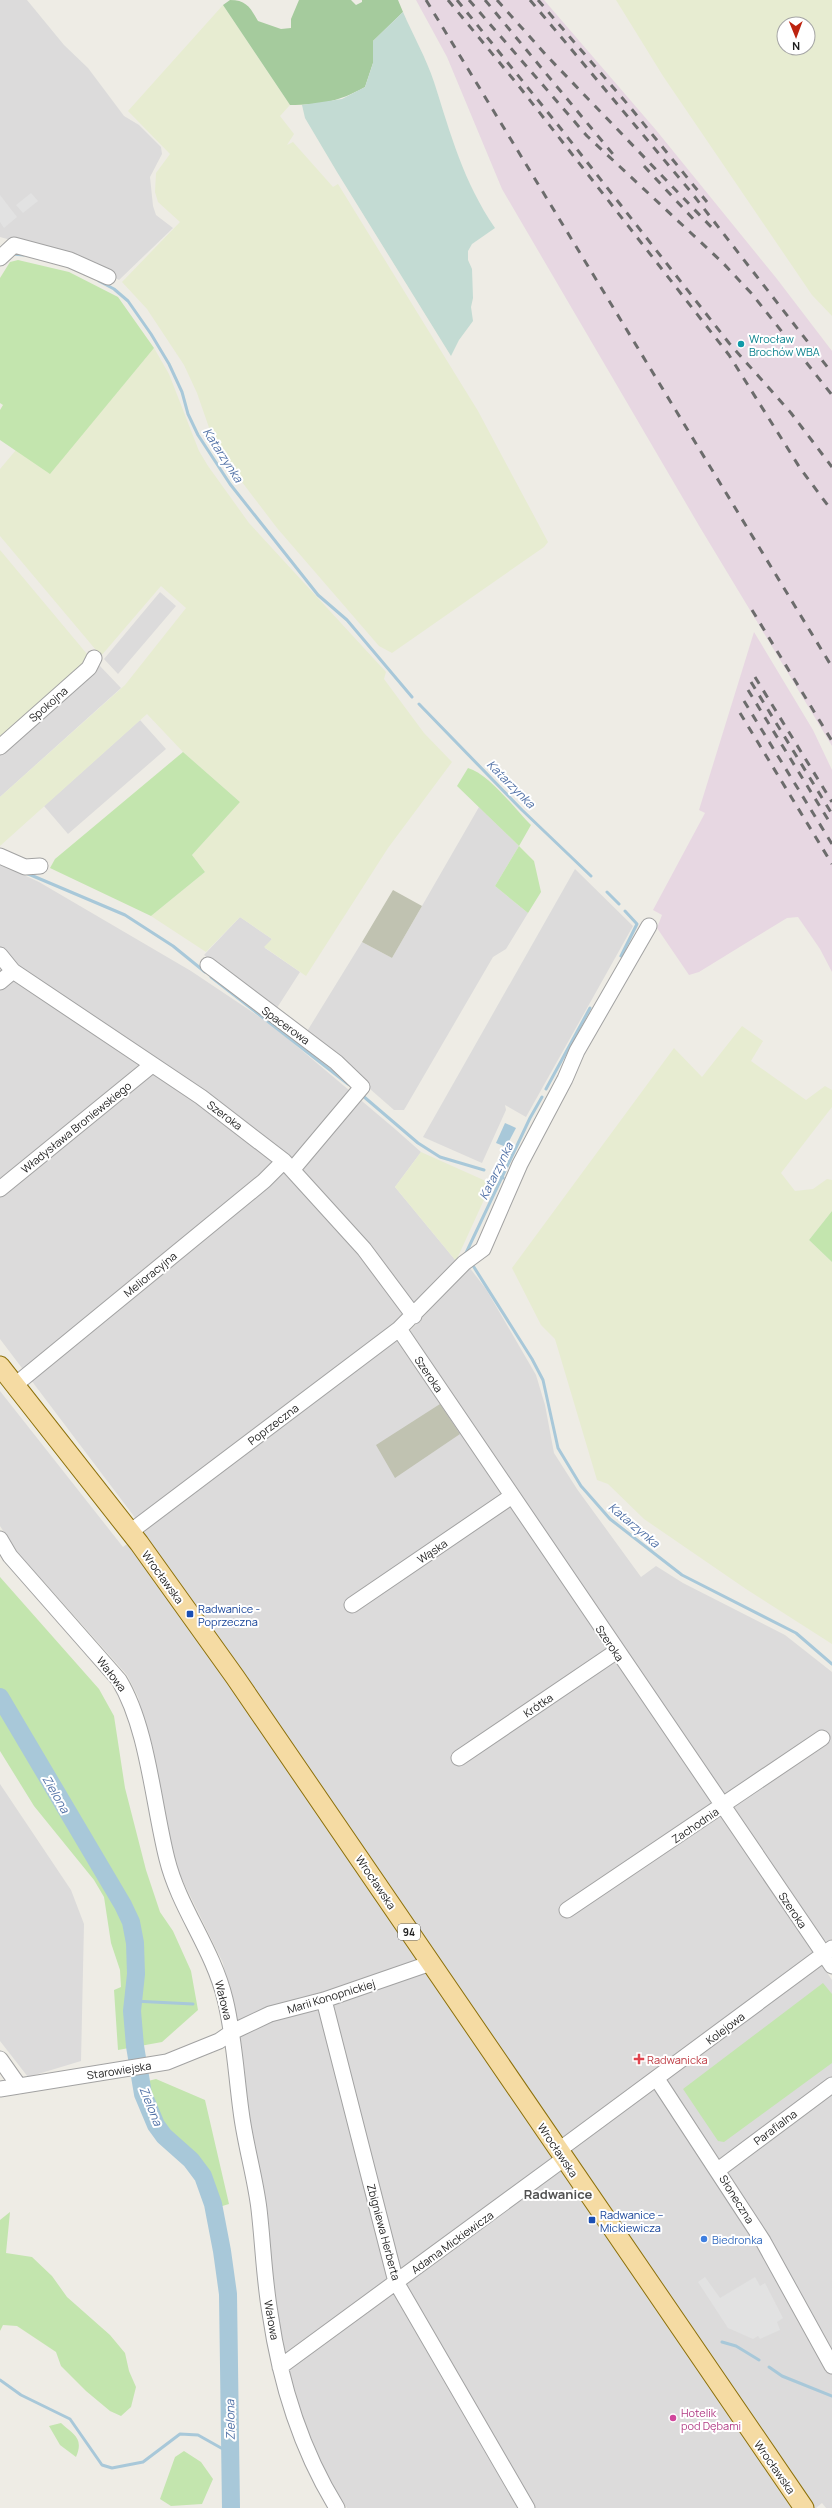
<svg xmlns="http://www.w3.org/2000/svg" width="832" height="2508" font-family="Manrope,sans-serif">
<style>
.residential{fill:#dcdbdb}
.industrial{fill:#e7d7e2}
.construction{fill:#c0c2b1}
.farmland{fill:#e7ecd1;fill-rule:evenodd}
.grass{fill:#c3e5ae}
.forest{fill:#a5cb9d}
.wetland{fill:#c3dbd3}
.parking{fill:#e2e2e2}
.water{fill:#a8c8d9}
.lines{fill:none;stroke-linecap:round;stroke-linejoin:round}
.stream{stroke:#a8c8d9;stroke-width:3}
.river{stroke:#a8c8d9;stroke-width:18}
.minor-casing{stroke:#a2a2a2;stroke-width:17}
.major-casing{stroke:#8d710b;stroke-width:21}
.minor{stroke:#fff;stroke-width:15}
.major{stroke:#f5dba3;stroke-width:19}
.rail{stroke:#6c6c6c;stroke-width:3;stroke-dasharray:8 8;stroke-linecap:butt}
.culture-dot{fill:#0f9aa8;stroke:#fff;stroke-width:1.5}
.transit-dot{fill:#1a4fb4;stroke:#fff;stroke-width:1.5}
.health-dot{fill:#e0444e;stroke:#fff;stroke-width:1.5}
.shop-dot{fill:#3f7fe0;stroke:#fff;stroke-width:1.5}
.hotel-dot{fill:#d1479c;stroke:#fff;stroke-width:1.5}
.labels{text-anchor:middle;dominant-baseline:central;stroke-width:4;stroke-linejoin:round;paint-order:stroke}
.shield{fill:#fff;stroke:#626262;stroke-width:1}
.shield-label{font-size:10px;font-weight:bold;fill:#1e1e1e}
.culture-label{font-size:11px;fill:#0d838f;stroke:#fff;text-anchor:start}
.street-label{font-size:11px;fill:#1e1e1e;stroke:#fff}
.transit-label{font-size:11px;fill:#164399;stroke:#fff;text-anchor:start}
.health-label{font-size:11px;fill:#be3a42;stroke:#fff;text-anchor:start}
.shop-label{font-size:11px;fill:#366cbe;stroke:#fff;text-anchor:start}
.hotel-label{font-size:11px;fill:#b23c85;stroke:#fff;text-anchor:start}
.water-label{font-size:12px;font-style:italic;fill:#5272a7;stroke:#fff}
.quarter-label{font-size:13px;font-weight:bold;fill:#515151;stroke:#fff}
</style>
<rect width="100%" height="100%" fill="#eeece5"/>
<path class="residential" d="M0,0H27L64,45L88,68L124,116L139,125L161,147L162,154L150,177L153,206L156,215L173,228L119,280L84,260L0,237Z
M160,592L176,606L118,674L104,659Z
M99,665L121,688L0,797V755Z
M140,720L166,749L68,834L44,806Z
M479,807L519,846L495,886L528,913L506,949L493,957L404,1110H394L306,1033L362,942L392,958Z
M0,864L39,882L191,971L273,1026L395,1129L421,1152L395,1187L456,1261L403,1317L136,1519L0,1339Z
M575,869L633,926L526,1117L505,1105L506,1110L482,1163L423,1137Z
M240,917L272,939L265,948L300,972L275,1011L204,955Z
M469,1267L486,1289L536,1375L545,1405L554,1453L577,1489L641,1577L656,1566L683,1583L785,1635L832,1672V1939L828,1942L819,1937L410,1331Z
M397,1340L832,1980V2508H826L822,2503L816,2508H347L326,2474L294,2397L277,2312L247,2108L241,2044L223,1963L176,1867L138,1697L127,1675L18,1553L0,1526V1391L123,1547Z
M0,1784L71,1890L84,1924L81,2061L28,2077L0,2041Z"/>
<path class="industrial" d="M416,0H544L656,130L777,279L832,351V746L701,529L502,189L447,57Z
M754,632L813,730L832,770V972L820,949L798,917L787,918L699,972L689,975L657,928L662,915L653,910L705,813L699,810Z"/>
<path class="construction" d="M393,890L422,906L392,958L362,942Z
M440,1404L460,1434L395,1478L376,1445Z"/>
<path class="farmland" d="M616,0H832V316L812,295L663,76ZM784,24H808V48H784Z
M223,5L290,105L280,116L294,134L287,145L293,142L333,187L338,184L478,411L548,542L544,547L392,653L379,646L277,528L242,482L214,442L197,393L184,365L147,309L122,282L180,222L158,202L155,192L156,173L170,154L128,111Z
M154,348L169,374L199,451L208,466L249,523L386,672L384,679L424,733L452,762L388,848L306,976L264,947L272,939L240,917L206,952L151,916L205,872L192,855L240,802L183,752L147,714L0,846V797L125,685L186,608L161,586L101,656L0,536V469L16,450L50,473Z
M0,550L87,654L85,662L0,742Z
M742,1026L763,1041L751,1061L806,1100L825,1086L832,1090V1107L781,1173L795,1191L813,1189L827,1179L832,1180V1211L809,1240L832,1262V1644L746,1589L644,1519L608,1484L597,1480L555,1339L541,1325L512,1268L674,1048L702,1077Z
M421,1152L488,1182V1191L456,1261L395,1187Z"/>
<path class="grass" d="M18,260L69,272L118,297L154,348L50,474L0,440V410L3,405L0,403V278L10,262Z
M183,752L240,802L192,855L205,872L151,916L50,868L55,859Z
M468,768C489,774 515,809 531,825L519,846L534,861L541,892L528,913L495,886L519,846L457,786Z
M832,1211V1262L809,1240Z
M0,1577L99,1689L114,1716L125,1788L146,1870L160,1912L173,1931L191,1971L198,2010L162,2042L118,2050L114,1990L121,1987L120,1970L111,1943L104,1897L94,1880L34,1806L0,1751Z
M823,1983L832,1994V2063L724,2142L718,2141L683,2089Z
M156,2079L205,2100L229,2204L219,2207C215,2192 211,2177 202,2165C184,2143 153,2125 147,2096C146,2091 148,2086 148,2081Z
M10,2212L6,2253L32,2257L52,2276L67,2297L110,2335L125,2353L129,2371L136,2387L131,2407L121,2416L110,2411L86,2391L61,2366L56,2352L17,2326L3,2325L0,2331V2220Z
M61,2423C74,2435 84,2438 76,2457L60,2445L49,2426Z
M184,2451L201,2462L213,2479L202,2504L171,2506L160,2499L175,2457Z"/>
<path class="forest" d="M230,0C246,0 250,7 258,21L281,29L291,28V19L299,0H351L356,5L362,2V0H398L403,12L373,41V63L365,87C338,102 320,105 290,105L223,5Z"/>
<path class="wetland" d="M403,12C413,35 426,58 434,82C451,135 463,181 495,228L472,244L468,251V260L472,269L473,298L471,307L473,321L459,340L451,356L337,172L305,118L302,105L342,99L365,87L373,63V41Z"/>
<path class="parking" d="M31,193L38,201L23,213L16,205Z
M0,195L17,217L4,228L0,222Z
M705,2277L720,2298L755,2277L760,2286L765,2283L783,2318L777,2322L780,2330L760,2339L758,2336L753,2339L728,2328L698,2282Z"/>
<path class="water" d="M505,1123L516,1128L506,1147L496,1143Z"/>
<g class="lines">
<path class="stream" d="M12,254L24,255
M99,281L114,289L128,301L151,334L169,364L182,392L188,414L198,435L230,484L318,595L347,620L412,697
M419,704L522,810L591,876
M26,873L125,915L173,946L205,972
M607,892L619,904
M621,956L637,924L625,911
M211,977L348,1084
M546,1089L590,1008
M363,1096L418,1143L440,1157L484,1170
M495,1175L503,1178
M466,1253L530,1118L542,1097
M472,1264L532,1359L543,1380L558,1448L581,1486L596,1503L610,1519L682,1575L796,1633L832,1664
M133,2001L193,2004
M722,2342L736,2346L759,2360
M769,2367L782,2376L832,2396
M0,2380L21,2395L70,2419L102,2465L112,2468L143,2462L180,2434L198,2435L230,2453"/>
<path class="river" d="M0,1697L123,1905L131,1922L135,1943L136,1974L132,2011L135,2046L143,2094L156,2125L164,2136L191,2160L203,2176L213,2204L222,2251L228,2294L231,2508"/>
<defs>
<path id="minor" d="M0,258L14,245L70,260L108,277
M0,747L89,668L94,658
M0,856L25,867L40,866
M0,955L13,971L201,1097L284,1161L364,1249L414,1316
M208,965L336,1062L362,1087L293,1169
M0,982L13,971
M0,1189L152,1065
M399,1329L832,1966
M15,1385L264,1181L284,1161
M130,1532L399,1329L464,1263L483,1249L520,1164L565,1079L577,1051L649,926
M0,1539L10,1556L119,1680C148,1728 153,1804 167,1859C179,1908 213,1949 225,1999C234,2035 236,2074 241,2111C245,2144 255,2176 259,2209C263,2243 264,2278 270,2313C280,2382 300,2448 337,2508
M352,1605L512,1496
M459,1758L617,1651
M567,1910L822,1738
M324,2000L396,2282L527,2508
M0,2059L19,2086
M657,2079L763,2241L832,2366
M0,2089L167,2062L219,2041L232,2032L270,2014L324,2000L431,1963
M559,2150L832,1948
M718,2170L832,2085
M280,2367L565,2158"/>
<path id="major" d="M0,1366L139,1543L235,1677L804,2508"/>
</defs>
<use href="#minor" class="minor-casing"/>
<use href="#major" class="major-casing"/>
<use href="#minor" class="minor"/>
<use href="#major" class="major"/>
<path class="rail" d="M426,0L832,667
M448,0L518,85L729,355L800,468L832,511
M457,0L554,120L729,343L791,413L832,467
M469,0L587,136L722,262L752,294L832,395
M485,0L617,159
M497,0L546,55L716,232
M530,0L691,192L832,373
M538,0L630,107L707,202
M644,166L697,223
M752,610L832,741
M755,677L832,802
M751,682L832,814
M748,690L832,826
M744,701L832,844
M740,713L832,864"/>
</g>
<circle class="culture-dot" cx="741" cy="344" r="4"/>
<g class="transit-dot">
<rect x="186" y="1610" width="8" height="8" rx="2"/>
<rect x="588" y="2216" width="8" height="8" rx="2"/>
</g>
<path class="health-dot" d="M637 2053h4v4h4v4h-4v4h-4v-4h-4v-4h4z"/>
<circle class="shop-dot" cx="704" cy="2239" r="4"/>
<circle class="hotel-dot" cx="673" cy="2418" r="4"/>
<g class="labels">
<rect class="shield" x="398" y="1924" width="22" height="16" rx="3"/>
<g class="shield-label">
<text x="409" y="1932">94</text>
</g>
<g class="culture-label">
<text x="749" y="338">Wrocław<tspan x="749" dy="13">Brochów WBA</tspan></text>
</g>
<g class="street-label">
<text transform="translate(48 704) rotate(-41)">Spokojna</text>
<text transform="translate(286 1025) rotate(36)">Spacerowa</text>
<text transform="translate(225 1115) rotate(37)">Szeroka</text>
<text transform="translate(76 1127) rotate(-39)">Władysława Broniewskiego</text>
<text transform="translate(150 1274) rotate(-39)">Melioracyjna</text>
<text transform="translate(429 1374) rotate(56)">Szeroka</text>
<text transform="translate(273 1424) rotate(-37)">Poprzeczna</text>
<text transform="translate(432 1551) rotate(-34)">Wąska</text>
<text transform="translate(163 1577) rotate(54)">Wrocławska</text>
<text transform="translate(610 1643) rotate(56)">Szeroka</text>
<text transform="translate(112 1674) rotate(52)">Wałowa</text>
<text transform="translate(538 1705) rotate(-34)">Krótka</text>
<text transform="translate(695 1825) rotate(-34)">Zachodnia</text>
<text transform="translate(376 1882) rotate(56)">Wrocławska</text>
<text transform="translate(793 1910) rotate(56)">Szeroka</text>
<text transform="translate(331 1996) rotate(-17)">Marii Konopnickiej</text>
<text transform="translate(224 2000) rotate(76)">Wałowa</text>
<text transform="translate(725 2028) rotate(-37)">Kolejowa</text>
<text transform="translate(119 2070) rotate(-9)">Starowiejska</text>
<text transform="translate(775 2127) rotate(-37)">Parafialna</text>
<text transform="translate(558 2150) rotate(56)">Wrocławska</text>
<text transform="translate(737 2199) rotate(58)">Słoneczna</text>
<text transform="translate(384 2232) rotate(75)">Zbigniewa Herberta</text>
<text transform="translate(452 2242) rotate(-36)">Adama Mickiewicza</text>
<text transform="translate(272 2320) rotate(80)">Wałowa</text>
<text transform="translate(775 2467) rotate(55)">Wrocławska</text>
</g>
<g class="transit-label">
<text x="198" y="1608">Radwanice -<tspan x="198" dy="13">Poprzeczna</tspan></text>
<text x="600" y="2214">Radwanice –<tspan x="600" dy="13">Mickiewicza</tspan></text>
</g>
<g class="health-label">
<text x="647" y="2059">Radwanicka</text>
</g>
<g class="shop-label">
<text x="712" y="2239">Biedronka</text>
</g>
<g class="hotel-label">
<text x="681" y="2412">Hotelik<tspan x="681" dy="13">pod Dębami</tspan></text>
</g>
<g class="water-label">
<text transform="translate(223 455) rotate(57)">Katarzynka</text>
<text transform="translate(511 784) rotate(45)">Katarzynka</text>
<text transform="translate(496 1171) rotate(-64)">Katarzynka</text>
<text transform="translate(634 1525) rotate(40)">Katarzynka</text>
<text transform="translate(56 1794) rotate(60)">Zielona</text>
<text transform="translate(151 2106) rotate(68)">Zielona</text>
<text transform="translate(230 2420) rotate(-91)">Zielona</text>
</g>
<g class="quarter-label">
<text x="558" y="2194">Radwanice</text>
</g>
</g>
<g transform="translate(796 36) rotate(179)"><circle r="19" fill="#ffffff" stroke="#a5a5a5"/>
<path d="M0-3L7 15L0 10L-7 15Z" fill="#bd230f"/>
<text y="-6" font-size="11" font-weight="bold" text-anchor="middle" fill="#1e1e1e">N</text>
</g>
</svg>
